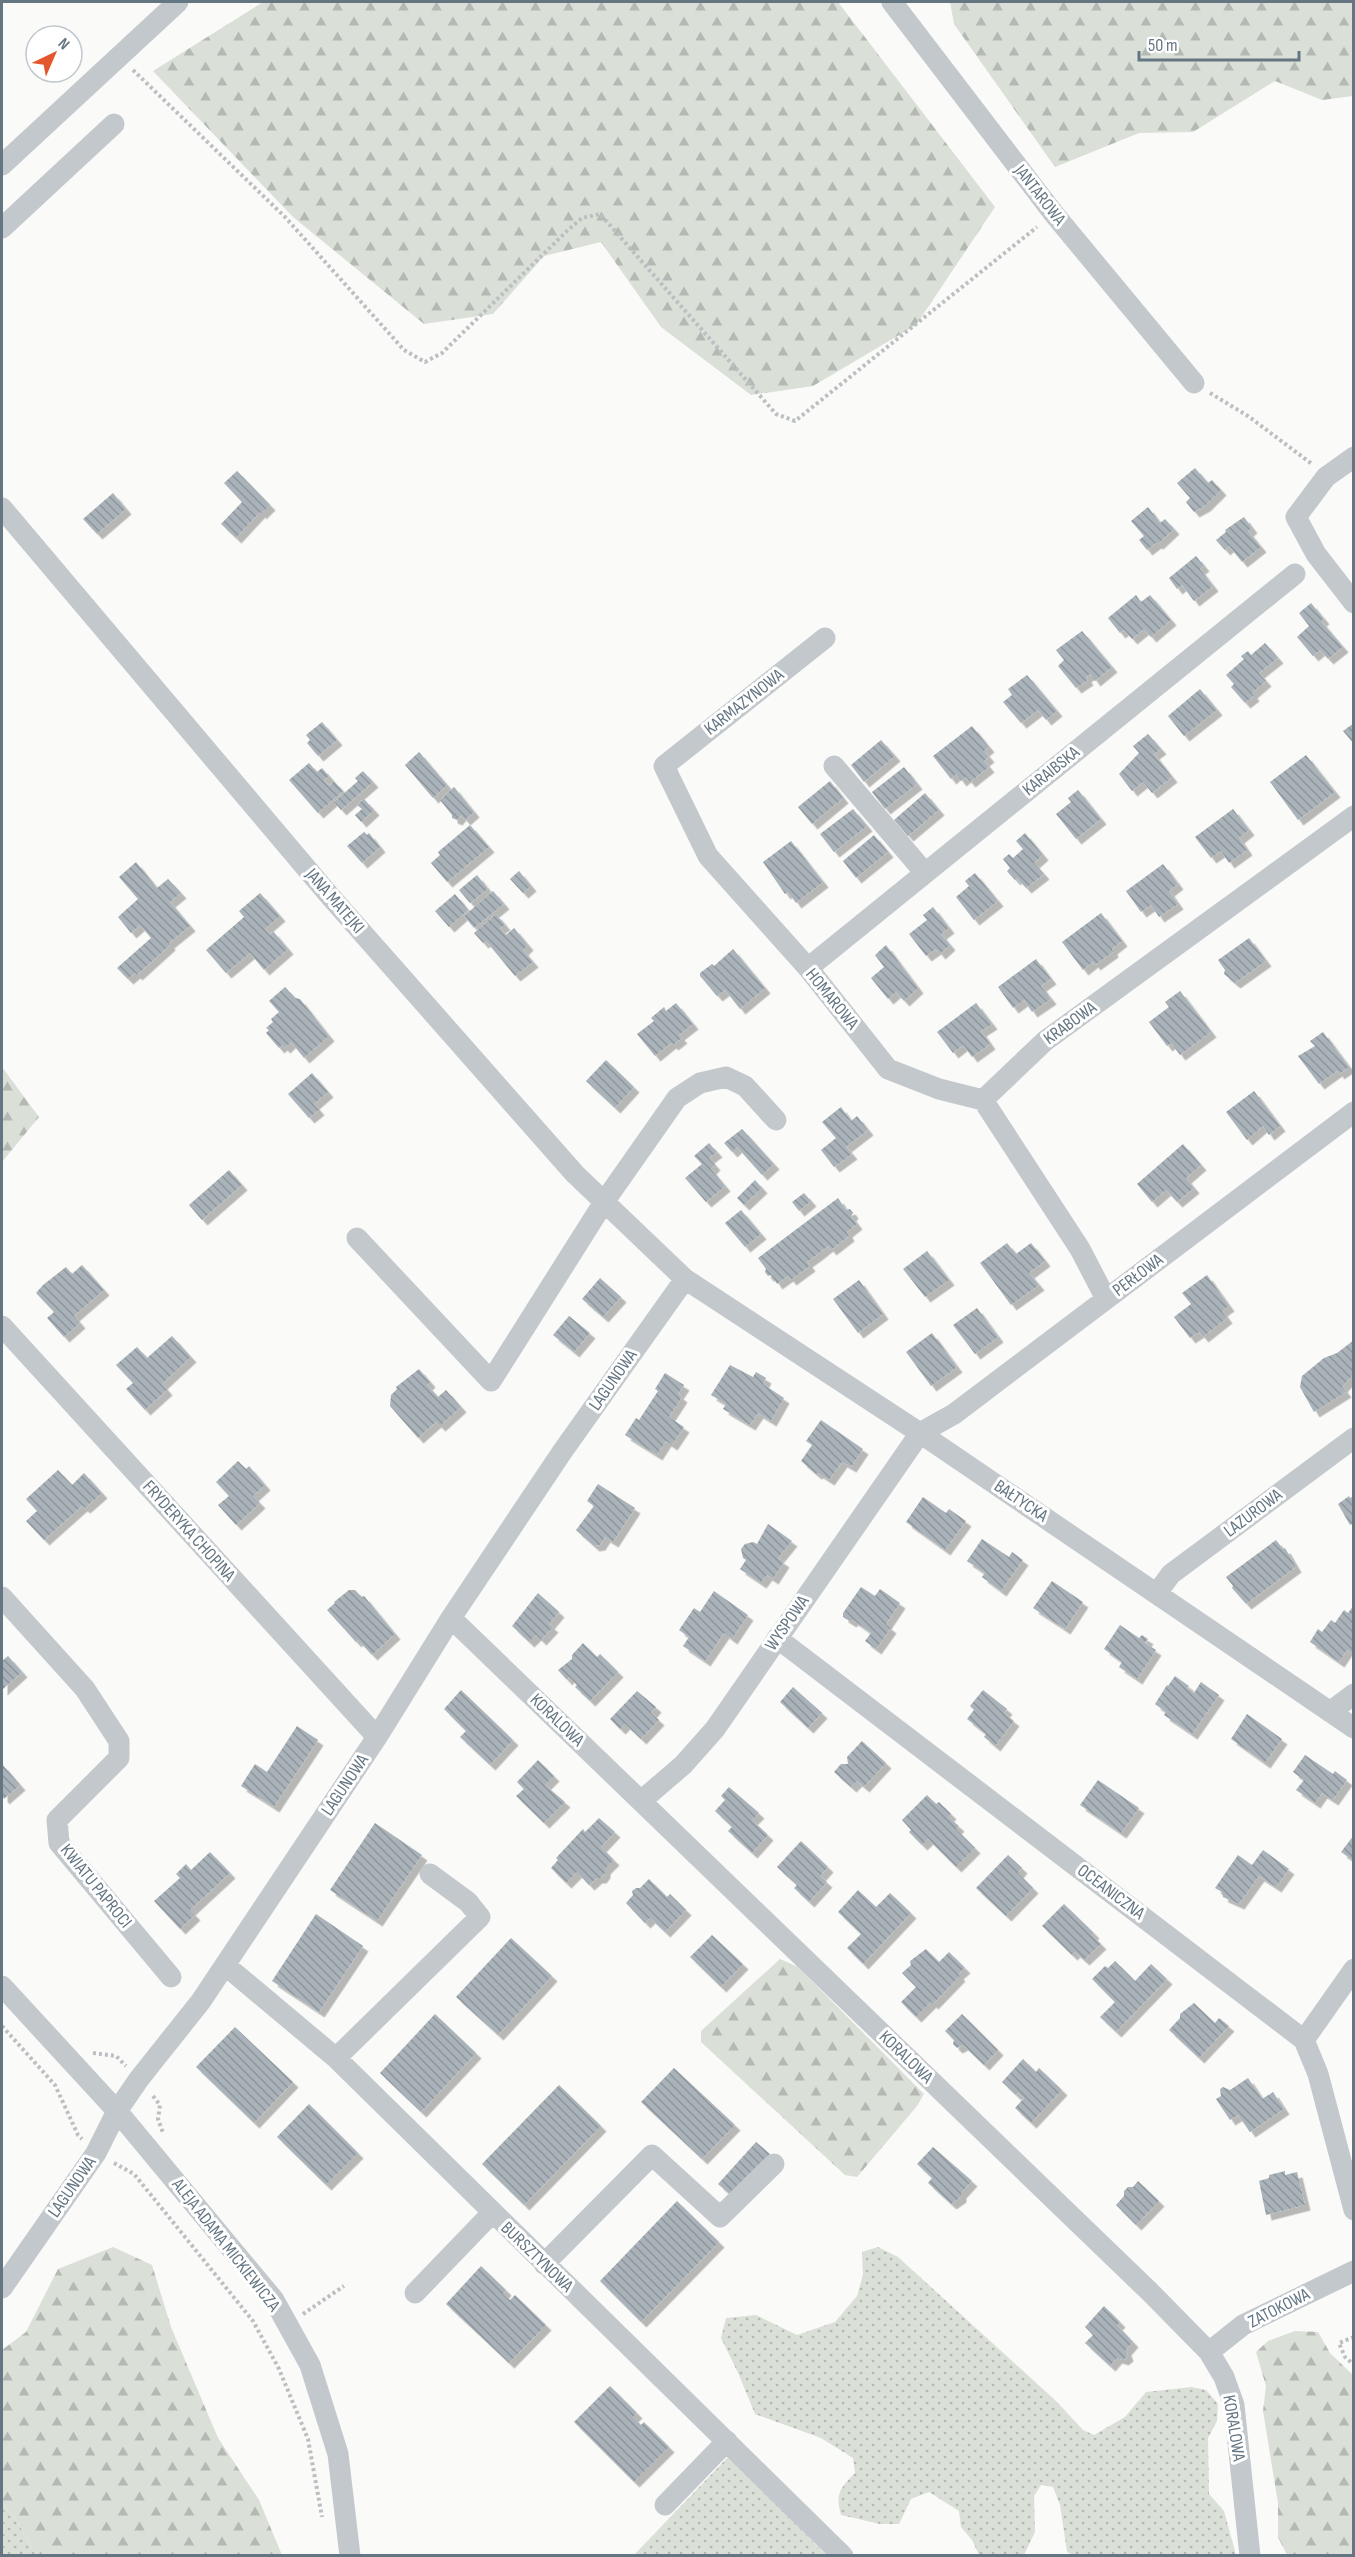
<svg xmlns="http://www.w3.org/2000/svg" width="1355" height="2557" font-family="'Sofia Sans Condensed',sans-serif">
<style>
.grass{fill:url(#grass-dots)}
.forest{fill:url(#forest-firs)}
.building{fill:url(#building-back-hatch);filter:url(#shadow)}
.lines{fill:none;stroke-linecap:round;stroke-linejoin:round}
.path{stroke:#bbbfc2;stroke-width:4;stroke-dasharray:3 3;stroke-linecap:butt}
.minor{stroke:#c3c8cc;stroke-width:21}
.labels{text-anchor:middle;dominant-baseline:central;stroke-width:6;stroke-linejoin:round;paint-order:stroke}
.street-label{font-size:18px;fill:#657683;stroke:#fff}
</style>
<defs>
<pattern id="grass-dots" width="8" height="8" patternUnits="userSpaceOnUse" patternTransform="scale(1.5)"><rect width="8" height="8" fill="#dadfd7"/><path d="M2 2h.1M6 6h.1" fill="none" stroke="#b4b9b4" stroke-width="1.8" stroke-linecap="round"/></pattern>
<pattern id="forest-firs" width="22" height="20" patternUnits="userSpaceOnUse" patternTransform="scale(1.5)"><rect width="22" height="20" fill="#dadfd7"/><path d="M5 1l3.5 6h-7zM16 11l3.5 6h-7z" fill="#b4b9b4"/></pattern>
<pattern id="building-back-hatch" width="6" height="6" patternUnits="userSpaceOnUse" patternTransform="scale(1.5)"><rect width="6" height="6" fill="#aab3b9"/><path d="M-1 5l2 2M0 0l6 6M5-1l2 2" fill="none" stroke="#8e969c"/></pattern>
<filter id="shadow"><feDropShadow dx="5.5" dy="5.5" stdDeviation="0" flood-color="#0004"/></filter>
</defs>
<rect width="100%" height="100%" fill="#fafaf8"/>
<path class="grass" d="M878,2247L898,2257L1057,2402L1083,2430L1094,2435L1125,2417L1146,2392L1192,2387L1206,2390L1218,2404L1217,2421L1208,2438L1209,2494L1224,2511L1236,2555H1073L1067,2552L1060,2505L1053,2487L1041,2485L1034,2496L1035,2532L1024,2555H979L972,2540L961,2527L959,2511L929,2492L911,2499L899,2524H880L841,2515C835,2494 840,2488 855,2473L853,2458L821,2438L755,2414L739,2375L721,2338L726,2318L756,2315L797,2335L835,2322L857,2296L863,2275L862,2252Z
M729,2456L826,2555L633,2556Z
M2,2502L18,2523L36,2555H2Z"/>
<path class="forest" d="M263,2H838L995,207L916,325L813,386L751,395L661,327L601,242L544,256L493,314L424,324L293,217L153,71Z
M950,2H1353V96L1322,100L1275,81L1193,132L1139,133L1055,167L954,24Z
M2,1067L39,1117L2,1162Z
M780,1959L798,1967L924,2094L917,2106L857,2177L845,2175L701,2042V2031Z
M113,2247L152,2265L171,2327L218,2438L259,2500L282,2555H36L18,2523L2,2502V2350L26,2332L58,2269Z
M1295,2331L1318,2332L1330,2353L1353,2375V2555H1287L1278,2537V2503L1263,2411L1266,2386L1256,2352L1268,2341Z"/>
<path class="building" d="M1195,468L1208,483L1212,480L1221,490L1205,506L1194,512L1186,502L1190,498L1177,483Z
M237,471L270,505L261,514L260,512L236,538L221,524L242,502L224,483Z
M113,493L126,509L97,534L83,519Z
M1148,507L1160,523L1165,519L1174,529L1158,544L1156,543L1147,550L1139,540L1144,536L1131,521Z
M1244,517L1252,528L1248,531L1261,547L1242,562L1229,546L1225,550L1216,540L1226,532L1225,530Z
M1196,556L1204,566L1200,569L1213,586L1194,601L1182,585L1177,589L1169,578Z
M1136,595L1141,602L1150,595L1171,620L1151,637L1144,629L1132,639L1124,630L1120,633L1108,618Z
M1311,603L1324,619L1321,621L1343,647L1328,659L1320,650L1313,656L1297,637L1309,626L1299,613Z
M1082,631L1112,667L1095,681L1090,674L1086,677L1088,680L1076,688L1058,666L1064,660L1056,650Z
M1265,643L1278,658L1259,673L1266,681L1252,693L1254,696L1245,703L1231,687L1234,684L1226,675L1244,659L1241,656L1248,651L1251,655Z
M1027,675L1057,711L1046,720L1038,710L1021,723L1003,702L1012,695L1008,689Z
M1200,689L1217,710L1184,736L1168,716Z
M322,722L337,740L318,756L307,743L310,740L306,735Z
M1354,723V744L1343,731Z
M972,726L989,747L984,751L989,757L984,761L989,767L970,782L966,777L961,781L956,774L951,779L933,756Z
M1148,734L1161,749L1154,754L1172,777L1152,793L1143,782L1132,791L1119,774L1139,753L1133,746Z
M881,740L895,756L864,782L851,765Z
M419,752L447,785L433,798L405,765Z
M1306,755L1335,792L1298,820L1270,782Z
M309,763L317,772L322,768L329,776L324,780L329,786L334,781L343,791L318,813L289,780Z
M904,767L917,784L885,809L872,792Z
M363,771L373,782L341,810L334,802L358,781L355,778Z
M830,781L843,798L812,824L798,807Z
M454,787L474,812L465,820L461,815L457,820L452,818V815L440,800Z
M1078,790L1101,819L1076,839L1056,814L1071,802L1068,798Z
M925,793L939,810L908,836L894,820Z
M364,799L374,810L361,822L355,815L362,809L357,805Z
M853,809L867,826L834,852L820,834Z
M1233,809L1249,830L1239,838L1247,850L1229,863L1221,851L1211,858L1195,837Z
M470,825L489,847L447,882L431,863L440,855L438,852Z
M364,832L367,835L369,833L380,847L362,863L347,846Z
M1025,833L1043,855L1034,863L1044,874L1026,888L1017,878L1015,880L1007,871L1010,868L1003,859L1009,854L1013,858L1023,849L1016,841Z
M874,835L888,852L856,878L843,861Z
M791,841L823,882L796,903L788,892L785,894L763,862Z
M136,862L157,888L168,879L181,893L170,902L190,926L169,943L170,945L137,975L135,973L128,979L117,968L151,938L140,925L131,933L118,917L138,899L119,877Z
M1163,864L1178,884L1169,891L1178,904L1159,917L1151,905L1141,912L1126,891Z
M519,871L531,886L523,893L510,879Z
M975,873L998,901L974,920L956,897L969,886L965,881Z
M477,875L488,889L470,903L459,890Z
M493,891L504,904L474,928L464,916Z
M260,893L280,916L265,929L270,935L273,931L288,949L264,970L250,953L226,973L206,950L244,917L239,911Z
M455,894L468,910L449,927L435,911Z
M933,907L949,928L941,934L950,945L940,954L936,949L926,956L909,934L927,920L923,915Z
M1101,913L1122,941L1112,949L1113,952L1095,965L1093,962L1083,970L1062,942Z
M496,914L505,925L500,928L506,935L514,928L528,945L523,950L533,962L515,976L486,941L483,943L474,933Z
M1249,938L1266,961L1235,983L1224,974L1225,970L1218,960Z
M886,945L918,988L904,1001L896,992L888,999L871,978L884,967L875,955Z
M733,949L765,988L740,1009L725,990L717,996L700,976V973L712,964L714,966Z
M1036,959L1051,979L1041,986L1051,999L1032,1012L1024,1000L1013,1008L998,987Z
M285,987L295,998L300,999L329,1036L304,1058L291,1042L285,1048L282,1045L279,1048L266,1033L269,1030L266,1028L273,1022L271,1019L279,1012L269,1001Z
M1180,991L1211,1032L1180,1055L1171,1043L1167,1046L1149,1022L1169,1007L1165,1002Z
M676,1003L693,1024L679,1035L682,1038L673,1045L671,1043L655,1056L637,1034L654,1021L651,1018L664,1007L666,1011Z
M976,1003L992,1024L981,1031L990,1044L972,1057L963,1045L953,1053L937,1032Z
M1323,1032L1349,1067L1339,1074L1337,1071L1319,1084L1298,1056L1315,1046L1310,1041Z
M606,1060L634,1087L615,1108L586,1081Z
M312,1073L328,1092L314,1104L319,1110L309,1118L288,1094Z
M1254,1091L1280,1126L1269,1135L1263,1126L1247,1140L1226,1112Z
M841,1107L851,1121L857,1116L868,1130L846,1147L852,1154L834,1167L821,1150L836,1138L822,1122Z
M742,1129L774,1164L762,1175L737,1147L732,1152L724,1143Z
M709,1143L717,1152L709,1158L715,1165L711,1169L725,1186L706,1202L685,1178L702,1164L694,1156Z
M1183,1144L1201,1165L1186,1178L1194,1188L1177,1202L1166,1190L1152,1202L1137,1184Z
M229,1170L242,1185L202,1220L189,1205Z
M755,1180L762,1188L744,1205L737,1198Z
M804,1193L811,1201L799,1211L792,1202Z
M838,1198L846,1210L850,1209L853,1213L851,1216L857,1224L847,1232L849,1236L831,1250L828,1246L818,1254L807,1262L810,1266L791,1280L788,1276L777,1284L771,1275L768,1276L765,1272L766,1269L758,1258Z
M741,1210L761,1234L745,1247L725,1223Z
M1007,1243L1016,1254L1031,1243L1045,1261L1029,1273L1039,1285L1011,1305L980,1263Z
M927,1251L949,1280L925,1297L903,1269Z
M82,1265L104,1290L74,1316L80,1323L64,1337L47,1318L54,1312L36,1293L43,1285L66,1267L72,1274Z
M1207,1275L1229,1306L1222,1311L1227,1318L1203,1337L1199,1332L1190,1338L1174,1317L1191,1304L1182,1293Z
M600,1278L621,1297L603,1317L582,1299Z
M859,1280L883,1314L858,1333L833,1299Z
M977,1308L998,1337L975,1354L953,1325Z
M569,1316L590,1333L574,1352L553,1335Z
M932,1333L957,1367L931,1386L906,1352Z
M172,1336L191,1357L162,1384L167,1390L145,1410L126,1389L133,1383L116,1365L137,1347L147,1358Z
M1354,1340L1353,1375L1342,1387L1346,1392L1314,1412L1300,1387L1302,1376L1324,1358L1337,1353Z
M730,1365L753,1377L756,1372L766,1378L763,1384L784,1398L771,1421L758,1413L750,1425L723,1409L726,1404L711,1395Z
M419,1369L430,1382L427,1385L438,1397L446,1390L461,1407L440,1426L436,1422L418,1438L390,1406L391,1395L397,1389L396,1387Z
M665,1373L684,1385L678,1394L682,1397L669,1417L684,1427L672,1445L666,1441L657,1455L625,1435L636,1418L639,1420L658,1391L655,1389Z
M821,1420L863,1449L851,1467L842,1462L829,1480L818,1473L816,1474L801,1461L812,1445L806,1441Z
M238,1461L246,1469L249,1466L265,1485L253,1496L260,1503L236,1525L218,1505L229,1496L216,1482Z
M58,1470L72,1485L84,1473L102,1493L85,1508L82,1506L44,1540L26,1521L37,1511L26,1499Z
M598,1484L635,1508L613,1542L605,1537L600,1545L594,1546L576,1530L594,1506L587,1501Z
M1349,1496L1350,1498L1354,1496V1523L1350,1525L1338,1504Z
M923,1497L946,1513L949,1509L966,1521L945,1550L906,1522Z
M768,1524L792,1541L778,1558L784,1562L773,1579L767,1575L761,1583L740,1569L746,1560L743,1558L741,1549L745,1544L753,1542L757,1544Z
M982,1539L1009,1557L1012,1552L1023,1560L1001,1591L982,1577L985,1573L967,1561Z
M1276,1540L1283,1549L1285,1548L1296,1567L1246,1604L1232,1588L1233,1586L1226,1577Z
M1052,1581L1083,1602L1065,1629L1033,1608Z
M861,1587L875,1596L880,1589L900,1603L886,1624L891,1628L876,1649L865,1641L871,1633L853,1620L851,1622L843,1617V1613Z
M349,1590H355L362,1597L364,1596L395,1634L372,1655L358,1640L356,1642L327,1610L335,1603L334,1602Z
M714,1591L748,1615L732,1639L724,1633L705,1661L683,1646L689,1637L679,1630L694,1608L700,1612Z
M538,1593L559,1612L549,1624L553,1627L541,1640L536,1635L529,1642L512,1626Z
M1354,1605V1650L1351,1653L1347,1650L1339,1662L1310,1642L1318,1629L1322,1632L1331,1620L1335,1623L1344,1610L1348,1613Z
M1120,1625L1139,1638L1142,1635L1148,1639L1145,1643L1156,1650L1137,1679L1119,1667L1122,1662L1104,1649Z
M583,1643L597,1657L600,1654L618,1672L590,1701L575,1687L577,1685L569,1677L567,1680L558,1670L572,1659V1655Z
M8,1656L22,1672L2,1690V1661Z
M1175,1676L1189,1686L1187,1688L1194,1693L1201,1682L1219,1695L1192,1734L1164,1715L1166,1712L1155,1704L1167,1685L1168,1686Z
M793,1687L822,1713L808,1728L780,1702Z
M461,1690L513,1740L490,1765L460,1737L466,1731L444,1709Z
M983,1690L1007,1709L1004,1713L1014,1721L995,1746L984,1737L986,1734L967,1719L974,1710L970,1706Z
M637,1691L656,1707L651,1713L659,1720L641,1739L625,1724L620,1729L610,1719Z
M1247,1714L1282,1739L1265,1763L1231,1739Z
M297,1726L318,1740L274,1807L241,1786L255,1764L267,1772Z
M862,1741L886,1763L864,1787L857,1781L851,1787L834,1772L841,1764H848L847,1757Z
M1305,1755L1333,1774L1335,1771L1347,1780L1333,1800L1322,1793L1315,1803L1296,1790L1304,1780L1293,1772Z
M538,1760L554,1776L545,1785L565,1802L544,1823L516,1796L524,1789L517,1782Z
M2,1764L20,1785L4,1799L2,1796Z
M1098,1780L1139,1808L1121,1833L1080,1805Z
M729,1787L759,1813L752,1820L768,1835L752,1853L728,1831L732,1827L715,1811L725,1800L721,1796Z
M927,1795L936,1804L939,1802L951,1814L948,1817L959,1826L956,1829L975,1848L956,1867L928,1839L922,1845L909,1832L911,1830L902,1820Z
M599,1818L615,1832L601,1847L614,1860L605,1869V1873L601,1878H597L589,1885L577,1872L566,1883L551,1868L558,1860L556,1858L583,1829L585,1832Z
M375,1823L422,1855L377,1921L330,1890Z
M1354,1835V1861L1341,1852Z
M801,1841L828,1867L820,1876L827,1882L809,1902L794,1888L797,1885L777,1867Z
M1263,1850L1289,1869L1276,1887L1259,1876L1239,1904L1223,1897L1222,1892L1215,1888L1238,1855L1252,1865Z
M210,1852L230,1873L190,1910L195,1915L180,1929L154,1901L180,1878L176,1874L186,1864L191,1870Z
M1008,1855L1022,1868L1018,1873L1033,1888L1006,1916L976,1888Z
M649,1879L667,1897L670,1894L686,1910L665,1932L650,1918L645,1923L626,1903L633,1895L632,1891L636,1888H640Z
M858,1890L876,1907L890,1893L911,1913L863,1964L847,1948L861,1934L838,1912Z
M1064,1904L1094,1933L1092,1935L1101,1944L1084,1960L1075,1952L1072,1955L1042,1926Z
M316,1914L363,1946L319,2012L272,1981Z
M712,1935L743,1964L721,1987L690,1957Z
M511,1938L552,1976L498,2035L456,1997Z
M926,1949L939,1962L949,1952L965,1968L958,1974L960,1976L933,2004L931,2002L916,2017L901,2002L916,1987L902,1973L911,1965L910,1961Z
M1115,1961L1135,1981L1151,1964L1167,1979L1116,2032L1100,2017L1115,2002L1092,1979L1105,1966L1108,1968Z
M1194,2003L1215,2023L1219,2018L1229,2026L1199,2058L1169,2030L1180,2018V2014Z
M435,2014L476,2053L421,2112L380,2073Z
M962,2014L998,2050L984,2065L963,2045L957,2048L953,2044L954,2040L945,2031Z
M235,2027L293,2082L254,2123L196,2067Z
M1023,2059L1036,2072L1039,2068L1062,2090L1031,2123L1015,2108L1024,2098L1018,2093L1016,2095L1002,2082Z
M674,2068L735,2125L702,2159L641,2102Z
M1248,2078L1262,2099L1273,2092L1284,2109L1250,2132L1238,2115L1230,2120L1216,2099L1221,2096L1220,2089L1223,2087L1230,2090Z
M559,2085L601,2126L524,2205L482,2164Z
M309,2104L358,2153L326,2185L277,2137Z
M756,2142L770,2154L732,2196L718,2184Z
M933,2147L972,2181L961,2193V2197L951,2204L928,2183L932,2178L917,2164Z
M1285,2171V2175L1297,2172L1305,2205L1266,2215L1259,2181L1269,2178V2175Z
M1138,2181L1159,2201L1136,2225L1116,2205L1124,2196V2191L1128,2187H1133Z
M677,2201L719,2242L641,2322L600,2281Z
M481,2266L506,2290L503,2294L510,2300L515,2295L546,2325L509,2363L446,2304Z
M1104,2306L1120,2322L1117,2325L1133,2342L1126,2350L1128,2356L1123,2360L1117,2358L1110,2366L1085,2343L1093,2335L1085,2327Z
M610,2386L637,2413L633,2417L641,2425L644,2422L669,2447L634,2482L574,2422Z"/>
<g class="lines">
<path class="path" d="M133,70L285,217L404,350L425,362L442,353L568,230L582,218L600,214L776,414L795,421L1037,227
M1210,393L1248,416L1312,464
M2,2026L55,2085L78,2135L82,2139
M93,2053L116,2056L126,2066
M153,2096L160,2105L158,2119L163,2133
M114,2163L134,2174L253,2321L279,2369L308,2439L322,2517
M303,2314L344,2286
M1354,2337L1339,2343L1345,2357L1354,2365"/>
<path class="minor" d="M892,2L1054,214L1194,383
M2,165L178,2
M2,228L114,124
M1354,457L1326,477L1296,517L1316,554L1354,603
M2,508L329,895L575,1174L685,1279L920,1433L1354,1728
M825,638L664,766L708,856L808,968L888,1069L939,1089L983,1100
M834,766L925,873
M808,968L1295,574
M357,1238L491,1381L604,1202L677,1098L700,1083L726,1077L745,1086L776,1120
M1106,1299L1080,1249L983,1100L1045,1041L1354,816
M2,1326L377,1737
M1157,1593L1171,1574L1354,1438
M2,1597L85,1689L119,1741V1758L57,1820L59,1843L171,1977
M451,1618L1150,2292L1209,2352L1224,2377L1234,2405L1250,2556
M777,1638L1304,2040L1318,2074L1354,2210
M1330,1712L1354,1694
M641,1801L683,1765L715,1729L920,1433L954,1414L1354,1112
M225,1965L336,2058L843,2556
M2,1986L117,2111L274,2300L310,2365L338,2454L350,2556
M1304,2040L1354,1969
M336,2058L480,1917L468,1902L430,1874
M544,2264L652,2155L720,2217L774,2164
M2,2288L96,2153L117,2111L139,2079L201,2001L377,1737L451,1618L562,1452L685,1279
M415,2293L492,2213
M1209,2352L1243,2325L1354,2271
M665,2505L727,2441"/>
</g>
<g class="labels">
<g class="street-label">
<text transform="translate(1040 195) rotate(52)">JANTAROWA</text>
<text transform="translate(744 702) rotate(-38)">KARMAZYNOWA</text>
<text transform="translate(1051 771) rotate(-39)">KARAIBSKA</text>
<text transform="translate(335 901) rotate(49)">JANA MATEJKI</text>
<text transform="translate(832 999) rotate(51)">HOMAROWA</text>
<text transform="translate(1070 1023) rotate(-36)">KRABOWA</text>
<text transform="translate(1138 1275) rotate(-37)">PERŁOWA</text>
<text transform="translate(613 1380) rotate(-55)">LAGUNOWA</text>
<text transform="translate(1021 1501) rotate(34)">BAŁTYCKA</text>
<text transform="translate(1253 1513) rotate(-37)">LAZUROWA</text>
<text transform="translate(189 1531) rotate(48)">FRYDERYKA CHOPINA</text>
<text transform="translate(787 1623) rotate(-55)">WYSPOWA</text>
<text transform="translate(557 1720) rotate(44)">KORALOWA</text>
<text transform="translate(345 1785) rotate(-56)">LAGUNOWA</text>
<text transform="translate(96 1886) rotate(51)">KWIATU PAPROCI</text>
<text transform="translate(1111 1892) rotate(37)">OCEANICZNA</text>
<text transform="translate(906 2057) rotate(44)">KORALOWA</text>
<text transform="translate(72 2187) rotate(-55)">LAGUNOWA</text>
<text transform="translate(226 2245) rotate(52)">ALEJA ADAMA MICKIEWICZA</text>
<text transform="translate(537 2257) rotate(44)">BURSZTYNOWA</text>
<text transform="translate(1279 2308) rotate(-27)">ZATOKOWA</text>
<text transform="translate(1234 2428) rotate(81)">KORALOWA</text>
</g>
</g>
<rect width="1355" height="2557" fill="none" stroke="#657683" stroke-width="6"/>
<g transform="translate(54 54) rotate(44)"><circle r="28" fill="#ffffff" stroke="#c1c8cd" stroke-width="1.5"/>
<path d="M0-4.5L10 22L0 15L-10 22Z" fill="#e4572e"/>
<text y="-9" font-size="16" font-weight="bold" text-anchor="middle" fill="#657683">N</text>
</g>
<path d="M1139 51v9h160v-9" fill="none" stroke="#657683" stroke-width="3"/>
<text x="1148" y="51" font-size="18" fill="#657683" stroke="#ffffff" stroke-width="4.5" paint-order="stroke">50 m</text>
</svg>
